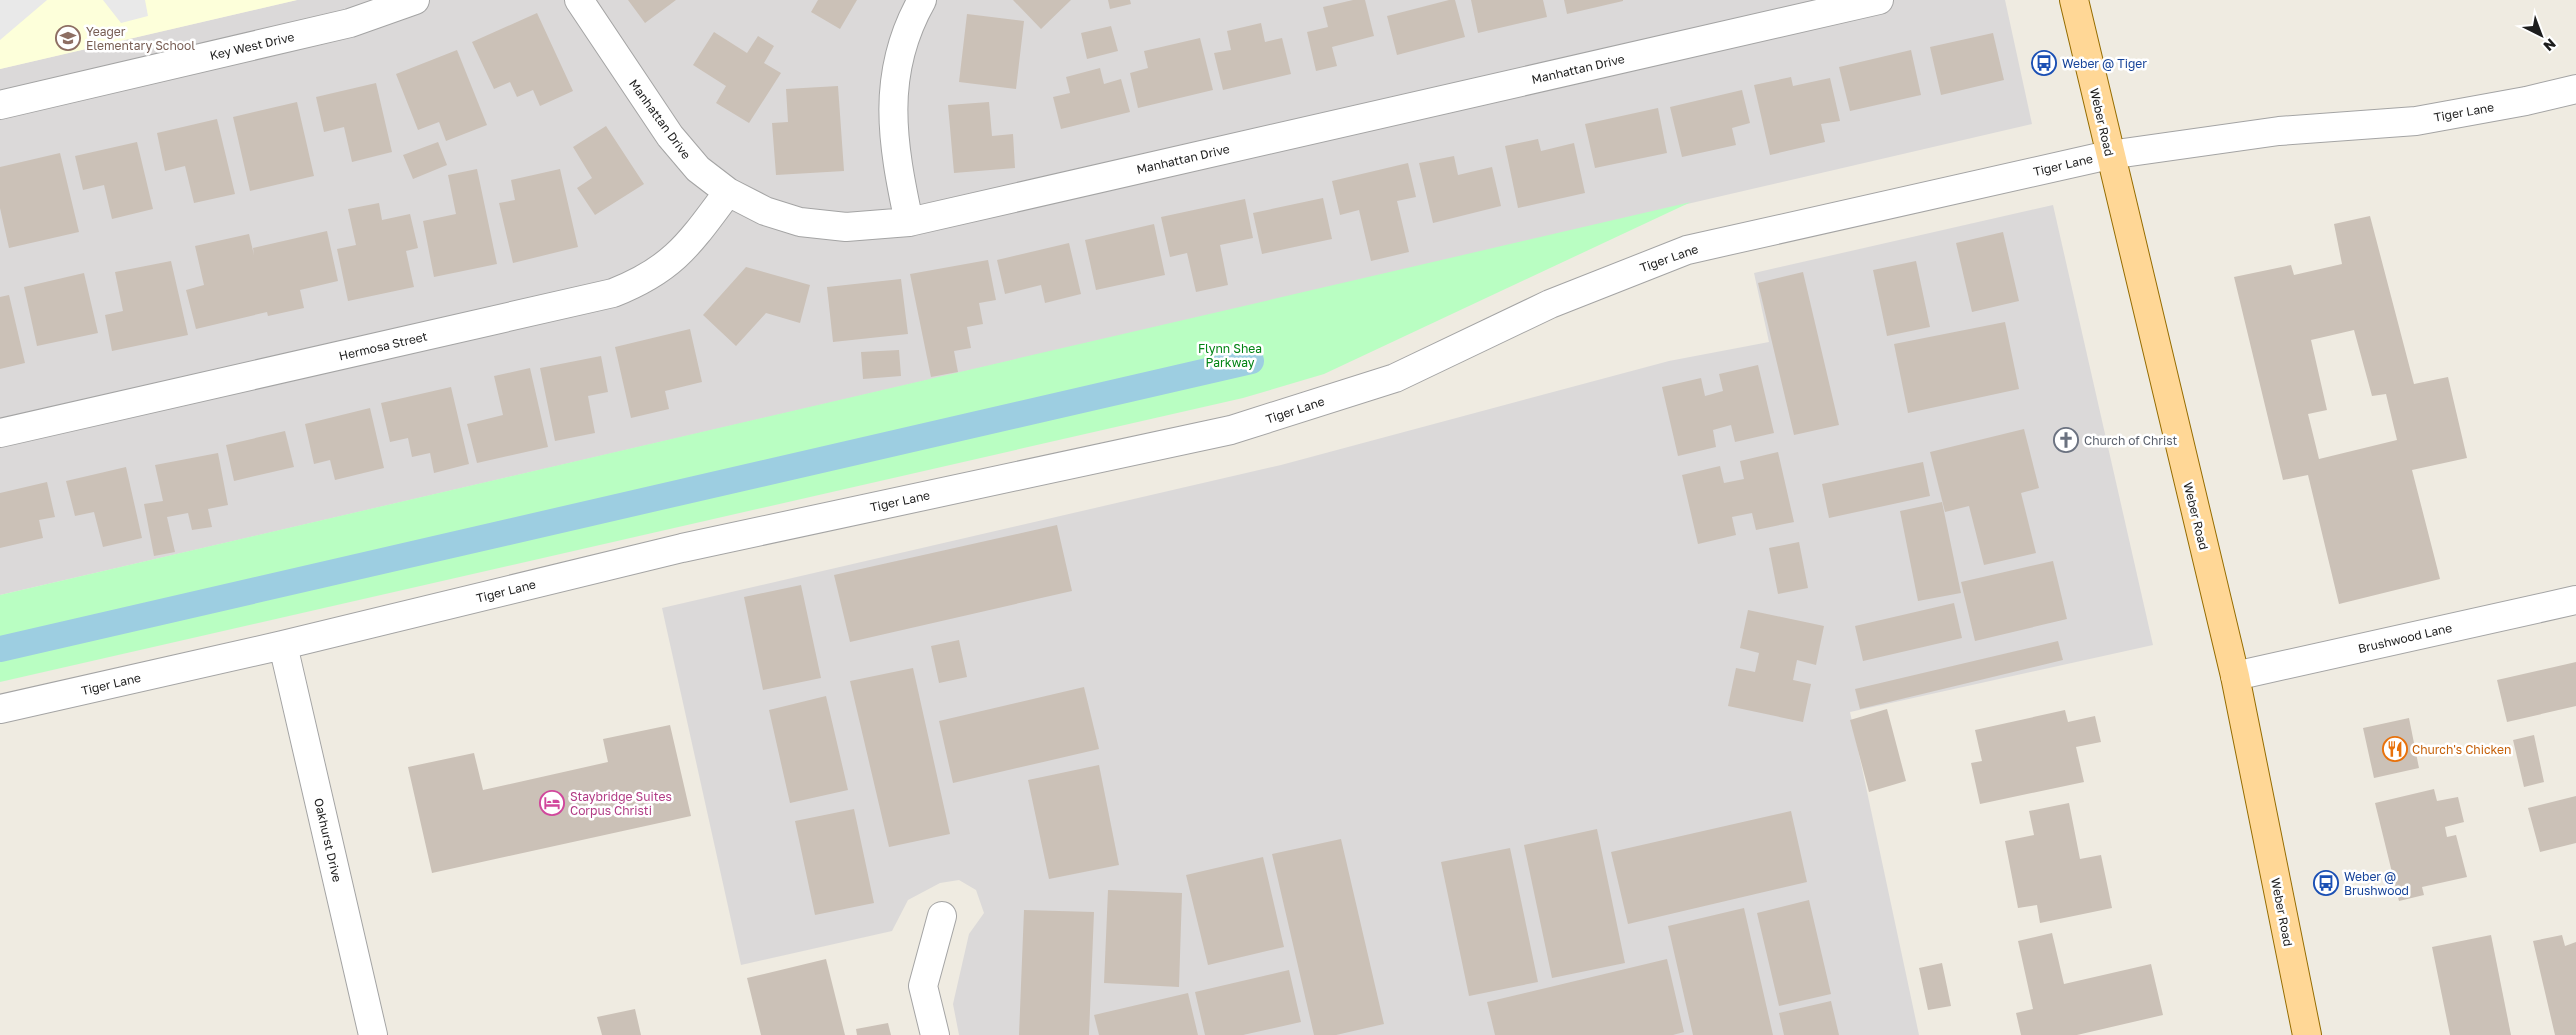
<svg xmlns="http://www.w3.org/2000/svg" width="2576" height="1035" font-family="'Golos Text',sans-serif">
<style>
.residential{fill:#dbd9d9}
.education{fill:#fdffda}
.park{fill:#b9fec2}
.parking{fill:#e9e9e9}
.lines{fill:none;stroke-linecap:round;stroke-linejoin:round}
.canal{stroke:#9dcee1;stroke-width:26}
.building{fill:#cbc1b7;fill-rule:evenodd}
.minor-casing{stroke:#a4a4a4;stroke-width:30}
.major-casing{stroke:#956c00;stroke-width:30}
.minor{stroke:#fff;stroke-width:28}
.major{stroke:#ffd796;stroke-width:28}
.labels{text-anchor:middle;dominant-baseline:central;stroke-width:5;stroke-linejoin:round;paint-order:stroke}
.education-label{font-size:12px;fill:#785e54;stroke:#fff;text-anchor:start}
.street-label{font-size:12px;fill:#1d1d1d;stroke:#fff}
.transit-label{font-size:12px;fill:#164399;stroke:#fff;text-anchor:start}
.park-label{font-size:12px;fill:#028314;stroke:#fff}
.worship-label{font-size:12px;fill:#5b616d;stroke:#fff;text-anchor:start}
.food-label{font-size:12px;fill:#c56008;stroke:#fff;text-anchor:start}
.hotel-label{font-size:12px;fill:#b23c85;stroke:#fff;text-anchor:start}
</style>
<rect width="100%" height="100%" fill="#efebe1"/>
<path class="residential" d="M297,0H2005L2032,124L0,595V69Z
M2053,205L2153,645L1850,712L1919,1035H959L953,1004L969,934L984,913L976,890L959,880L940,883L908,900L892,931L741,965L662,608L1281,465L1669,361L1769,342L1754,273Z"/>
<path class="education" d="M0,0H297L0,69Z"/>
<path class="park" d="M1691,202L1324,374L1243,398L0,682V595Z"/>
<path class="parking" d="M0,0H47L0,40Z
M103,0H145L148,16L121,23Z"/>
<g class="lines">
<path class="canal" d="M0,649L1251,361"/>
</g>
<path class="building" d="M628,0H676L645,23Z
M818,0H857L840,29L811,12Z
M1013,0H1071L1041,29Z
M1108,0H1130L1131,4L1110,9Z
M1353,0H1365L1374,36L1332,47L1337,66L1316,71L1307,32L1328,27L1323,7Z
M1449,0H1455L1465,37L1397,55L1387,16Z
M1471,0H1543L1547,17L1478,33Z
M1564,0H1623V1L1567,14Z
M537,13L573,91L540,106L533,90L517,97L510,82L494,89L472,42Z
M967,14L1024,21L1016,89L959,82Z
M1261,23L1265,42L1282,38L1291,74L1223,90L1214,53L1231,50L1227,31Z
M1111,26L1118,51L1087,59L1081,33Z
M714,32L747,53L758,36L774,46L764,63L781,73L749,123L716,103L726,86L693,65Z
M1993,33L2004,80L1941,95L1930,47Z
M1200,38L1213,90L1138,108L1130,73L1148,68L1144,51Z
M457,50L487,125L446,141L439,122L418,130L396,74Z
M1911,50L1921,95L1850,111L1839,67Z
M1100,68L1104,84L1121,79L1130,112L1061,129L1053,97L1070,93L1066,77Z
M1791,77L1793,86L1830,78L1840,121L1821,124L1825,142L1770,155L1754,85Z
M376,83L392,152L352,162L344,127L324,132L316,97Z
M838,86L844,171L776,175L772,123L788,122L786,89Z
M1742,90L1750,123L1732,128L1736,145L1682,157L1670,107Z
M297,102L314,176L250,191L233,117Z
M989,102L992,136L1013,134L1015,168L954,173L948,105Z
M1658,108L1667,153L1595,168L1585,124Z
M217,119L235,194L194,203L185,166L165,171L157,133Z
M606,126L644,184L595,215L577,188L592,178L573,147Z
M1538,139L1541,151L1574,143L1585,193L1518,208L1505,146Z
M137,142L153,209L112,219L104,185L83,190L75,156Z
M438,142L447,165L413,179L403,155Z
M60,153L79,232L9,248L0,208V167Z
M1454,156L1458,175L1492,167L1501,206L1433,223L1419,163Z
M1408,163L1416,197L1397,201L1409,252L1371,261L1359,210L1340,215L1332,181Z
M477,169L497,264L434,277L423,221L456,214L448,175Z
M560,169L578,247L513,263L499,203L515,200L511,180Z
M1323,198L1332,239L1262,254L1253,213Z
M1245,199L1253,238L1220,245L1228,285L1196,292L1187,253L1170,257L1161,217Z
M379,203L382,220L410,214L418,248L406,251L414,287L348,301L337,249L356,245L348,209Z
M2370,216L2414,384L2448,377L2467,458L2412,470L2440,579L2339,604L2308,475L2283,480L2234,277L2291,265L2294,275L2342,264L2334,224ZM2354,330L2372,396L2386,394L2397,440L2319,459L2308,414L2327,410L2311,340Z
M1154,224L1165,275L1096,290L1085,240Z
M327,231L338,281L300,290L304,308L268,316L267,312L196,329L186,290L204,285L195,246L249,234L254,255L253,248Z
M2003,232L2019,301L1972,312L1956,243Z
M1069,243L1081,294L1045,303L1041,285L1005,294L997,260Z
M988,260L996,300L979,303L983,324L967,327L971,348L954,351L958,372L931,377L910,274Z
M171,261L188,335L112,351L105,315L123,311L115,272Z
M1916,261L1930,327L1887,336L1873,270Z
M746,267L810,285L800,323L766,313L736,346L703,315Z
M1803,272L1839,425L1794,435L1758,283Z
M84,273L98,333L37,346L24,287Z
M901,279L908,334L833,342L827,287Z
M9,295L25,363L0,369V297Z
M2005,322L2019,389L1908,413L1894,344Z
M690,329L702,382L665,391L669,409L631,418L615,347Z
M899,350L901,376L863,379L861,352Z
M601,356L608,392L588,396L595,433L555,441L540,368Z
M1758,365L1774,433L1735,442L1731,425L1713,430L1716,447L1678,456L1662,387L1701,378L1705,396L1723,391L1719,374Z
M530,368L548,447L477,463L467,424L503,415L494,376Z
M451,387L469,464L434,473L430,453L412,457L408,438L390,442L381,403Z
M370,408L384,468L335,480L330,460L314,464L305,424Z
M2024,429L2039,488L2021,493L2036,553L1984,565L1969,506L1945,512L1930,452Z
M285,431L294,467L234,481L226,445Z
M1778,452L1794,522L1756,530L1752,513L1732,517L1736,535L1698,544L1682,475L1720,466L1724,483L1744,479L1740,461Z
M218,453L228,505L208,509L212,527L192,530L188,513L167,517L175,552L154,556L144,504L163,501L155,465Z
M1923,462L1930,496L1829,518L1822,484Z
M126,467L142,538L103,547L94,512L75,516L66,481Z
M47,482L55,517L39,520L43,538L0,548V493Z
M1942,502L1961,593L1918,601L1900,511Z
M1057,525L1072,591L850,642L834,575Z
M1799,542L1808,588L1778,594L1769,548Z
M2053,561L2067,619L1975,641L1961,582Z
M801,585L821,678L763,690L744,597Z
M1954,603L1962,638L1863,661L1855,626Z
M1748,610L1824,626L1816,665L1797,660L1793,680L1811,684L1803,722L1728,706L1736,668L1755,672L1759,653L1740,648Z
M959,640L967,677L939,683L931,646Z
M2058,641L2063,660L1860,709L1855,689Z
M2576,662V706L2507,722L2497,680Z
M913,668L950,834L889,847L850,681Z
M1084,687L1099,749L953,783L939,721Z
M826,696L848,790L790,803L769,710Z
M1887,709L1906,781L1869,792L1850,720Z
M2065,710L2068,722L2095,716L2101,742L2076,747L2084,782L1980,804L1971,763L1982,761L1975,730Z
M2409,718L2419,768L2374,778L2363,728Z
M670,725L691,816L432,873L408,767L474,753L483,790L608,762L603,739Z
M2534,735L2544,782L2524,787L2513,740Z
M1099,765L1119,865L1049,879L1028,780Z
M2434,789L2437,801L2458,797L2464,822L2445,827L2447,837L2456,835L2467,877L2422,887L2424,895L2399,901L2375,803Z
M2576,796V843L2540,852L2528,808Z
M2069,803L2080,859L2101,855L2112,908L2040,923L2037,905L2018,908L2005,841L2034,835L2029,811Z
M854,809L874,903L815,915L795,821Z
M1791,811L1807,882L1628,924L1611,852Z
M1597,829L1625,963L1552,978L1524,845Z
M1341,839L1384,1024L1336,1035H1314L1272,854Z
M1510,848L1538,982L1469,996L1441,862Z
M1263,857L1284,947L1208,965L1186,875Z
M1108,890L1182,893L1179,987L1104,983Z
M1809,900L1831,994L1779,1006L1757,913Z
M1744,908L1773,1035H1693L1668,926Z
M1024,910L1094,912L1089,1035H1019Z
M2052,933L2064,984L2151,964L2163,1015L2077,1035H2021L2016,1013L2033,1009L2018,941Z
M2491,935L2511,1035H2450L2432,947Z
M2562,935L2565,946L2576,942V1035H2555L2533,941Z
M826,959L845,1035H761L747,978Z
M1667,959L1684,1032L1673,1035H1495L1487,1002Z
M1942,963L1951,1006L1928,1010L1919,968Z
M1289,970L1301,1022L1243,1035H1205L1195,992Z
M1188,993L1198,1035H1099L1094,1015Z
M1831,1001L1839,1035H1784L1779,1013Z
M635,1009L641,1035H602L597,1017Z
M888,1023L891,1035H857L856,1029Z"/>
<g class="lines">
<defs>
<path id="minor" d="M579,0L670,136L698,169L728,192L765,211L800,222L846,227L909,222L1879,0
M0,105L350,23L415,0
M909,222C892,143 880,74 922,0
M0,433L613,293C674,269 690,243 728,192
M283,645L373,1035
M2235,676L2576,600
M0,709L283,645L682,548L1231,430L1395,378L1550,304L1687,250L2109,155L2279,131L2416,121L2526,101L2576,89
M935,1035L923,986L942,916"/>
<path id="major" d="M2074,0L2235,676L2307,1035"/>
</defs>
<use href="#minor" class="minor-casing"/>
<use href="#major" class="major-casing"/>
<use href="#minor" class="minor"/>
<use href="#major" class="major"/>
</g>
<defs>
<symbol id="school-ring" viewBox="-11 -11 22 22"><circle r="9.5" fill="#fff" stroke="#8d6e63" stroke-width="1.5"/><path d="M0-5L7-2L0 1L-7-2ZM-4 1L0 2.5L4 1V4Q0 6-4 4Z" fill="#8d6e63"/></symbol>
<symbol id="bus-ring" viewBox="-11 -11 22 22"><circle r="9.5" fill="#fff" stroke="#1a4fb4" stroke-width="1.5"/><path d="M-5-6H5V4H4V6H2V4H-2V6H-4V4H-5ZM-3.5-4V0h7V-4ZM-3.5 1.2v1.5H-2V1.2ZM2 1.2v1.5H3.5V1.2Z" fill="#1a4fb4"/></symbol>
<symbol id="church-ring" viewBox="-11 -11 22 22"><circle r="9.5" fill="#fff" stroke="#6b7280" stroke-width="1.5"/><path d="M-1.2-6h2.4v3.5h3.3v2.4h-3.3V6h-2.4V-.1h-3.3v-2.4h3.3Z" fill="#6b7280"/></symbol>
<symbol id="restaurant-ring" viewBox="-11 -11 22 22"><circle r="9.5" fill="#fff" stroke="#e8710a" stroke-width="1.5"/><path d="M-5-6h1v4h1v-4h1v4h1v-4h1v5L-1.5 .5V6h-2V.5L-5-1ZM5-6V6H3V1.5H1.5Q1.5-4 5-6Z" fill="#e8710a"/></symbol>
<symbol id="hotel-ring" viewBox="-11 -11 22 22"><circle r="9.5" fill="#fff" stroke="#d1479c" stroke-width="1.5"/><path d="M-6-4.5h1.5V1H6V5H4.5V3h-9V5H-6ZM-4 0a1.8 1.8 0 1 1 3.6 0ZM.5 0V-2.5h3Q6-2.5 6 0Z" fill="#d1479c"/></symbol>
</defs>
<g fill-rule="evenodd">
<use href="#school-ring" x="54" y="24" width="28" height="28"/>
<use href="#bus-ring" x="2030" y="49" width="28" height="28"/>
<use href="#church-ring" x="2052" y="426" width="28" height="28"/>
<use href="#restaurant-ring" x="2381" y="735" width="28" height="28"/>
<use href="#hotel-ring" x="538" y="789" width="28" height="28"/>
<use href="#bus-ring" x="2312" y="869" width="28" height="28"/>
</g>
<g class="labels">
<g class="education-label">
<text x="86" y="31">Yeager<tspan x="86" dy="14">Elementary School</tspan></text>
</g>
<g class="street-label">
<text transform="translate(252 46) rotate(-13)">Key West Drive</text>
<text transform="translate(1578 69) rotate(-13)">Manhattan Drive</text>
<text transform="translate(2464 112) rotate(-10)">Tiger Lane</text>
<text transform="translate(660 119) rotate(54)">Manhattan Drive</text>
<text transform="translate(2102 122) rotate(77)">Weber Road</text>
<text transform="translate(1183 159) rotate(-13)">Manhattan Drive</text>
<text transform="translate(2063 165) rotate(-13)">Tiger Lane</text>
<text transform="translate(1669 258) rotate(-19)">Tiger Lane</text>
<text transform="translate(383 346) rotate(-13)">Hermosa Street</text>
<text transform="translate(1295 410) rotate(-18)">Tiger Lane</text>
<text transform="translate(900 501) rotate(-12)">Tiger Lane</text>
<text transform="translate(2196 516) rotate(76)">Weber Road</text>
<text transform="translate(506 591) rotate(-14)">Tiger Lane</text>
<text transform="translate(2405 638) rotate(-13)">Brushwood Lane</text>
<text transform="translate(111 684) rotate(-13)">Tiger Lane</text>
<text transform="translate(328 840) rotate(77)">Oakhurst Drive</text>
<text transform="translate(2282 912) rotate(79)">Weber Road</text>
</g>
<g class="transit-label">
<text x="2062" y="63">Weber @ Tiger</text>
<text x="2344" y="876">Weber @<tspan x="2344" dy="14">Brushwood</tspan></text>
</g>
<g class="park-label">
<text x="1230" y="348">Flynn Shea<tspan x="1230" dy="14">Parkway</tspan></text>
</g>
<g class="worship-label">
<text x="2084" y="440">Church of Christ</text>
</g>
<g class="food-label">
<text x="2412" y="749">Church's Chicken</text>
</g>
<g class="hotel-label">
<text x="570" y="796">Staybridge Suites<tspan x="570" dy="14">Corpus Christi</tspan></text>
</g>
</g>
<g transform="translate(2541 35) rotate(138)" stroke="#ffffff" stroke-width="4" paint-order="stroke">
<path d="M0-4L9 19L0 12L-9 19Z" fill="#1d1d1d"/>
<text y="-8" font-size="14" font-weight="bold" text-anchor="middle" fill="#1d1d1d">N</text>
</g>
</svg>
